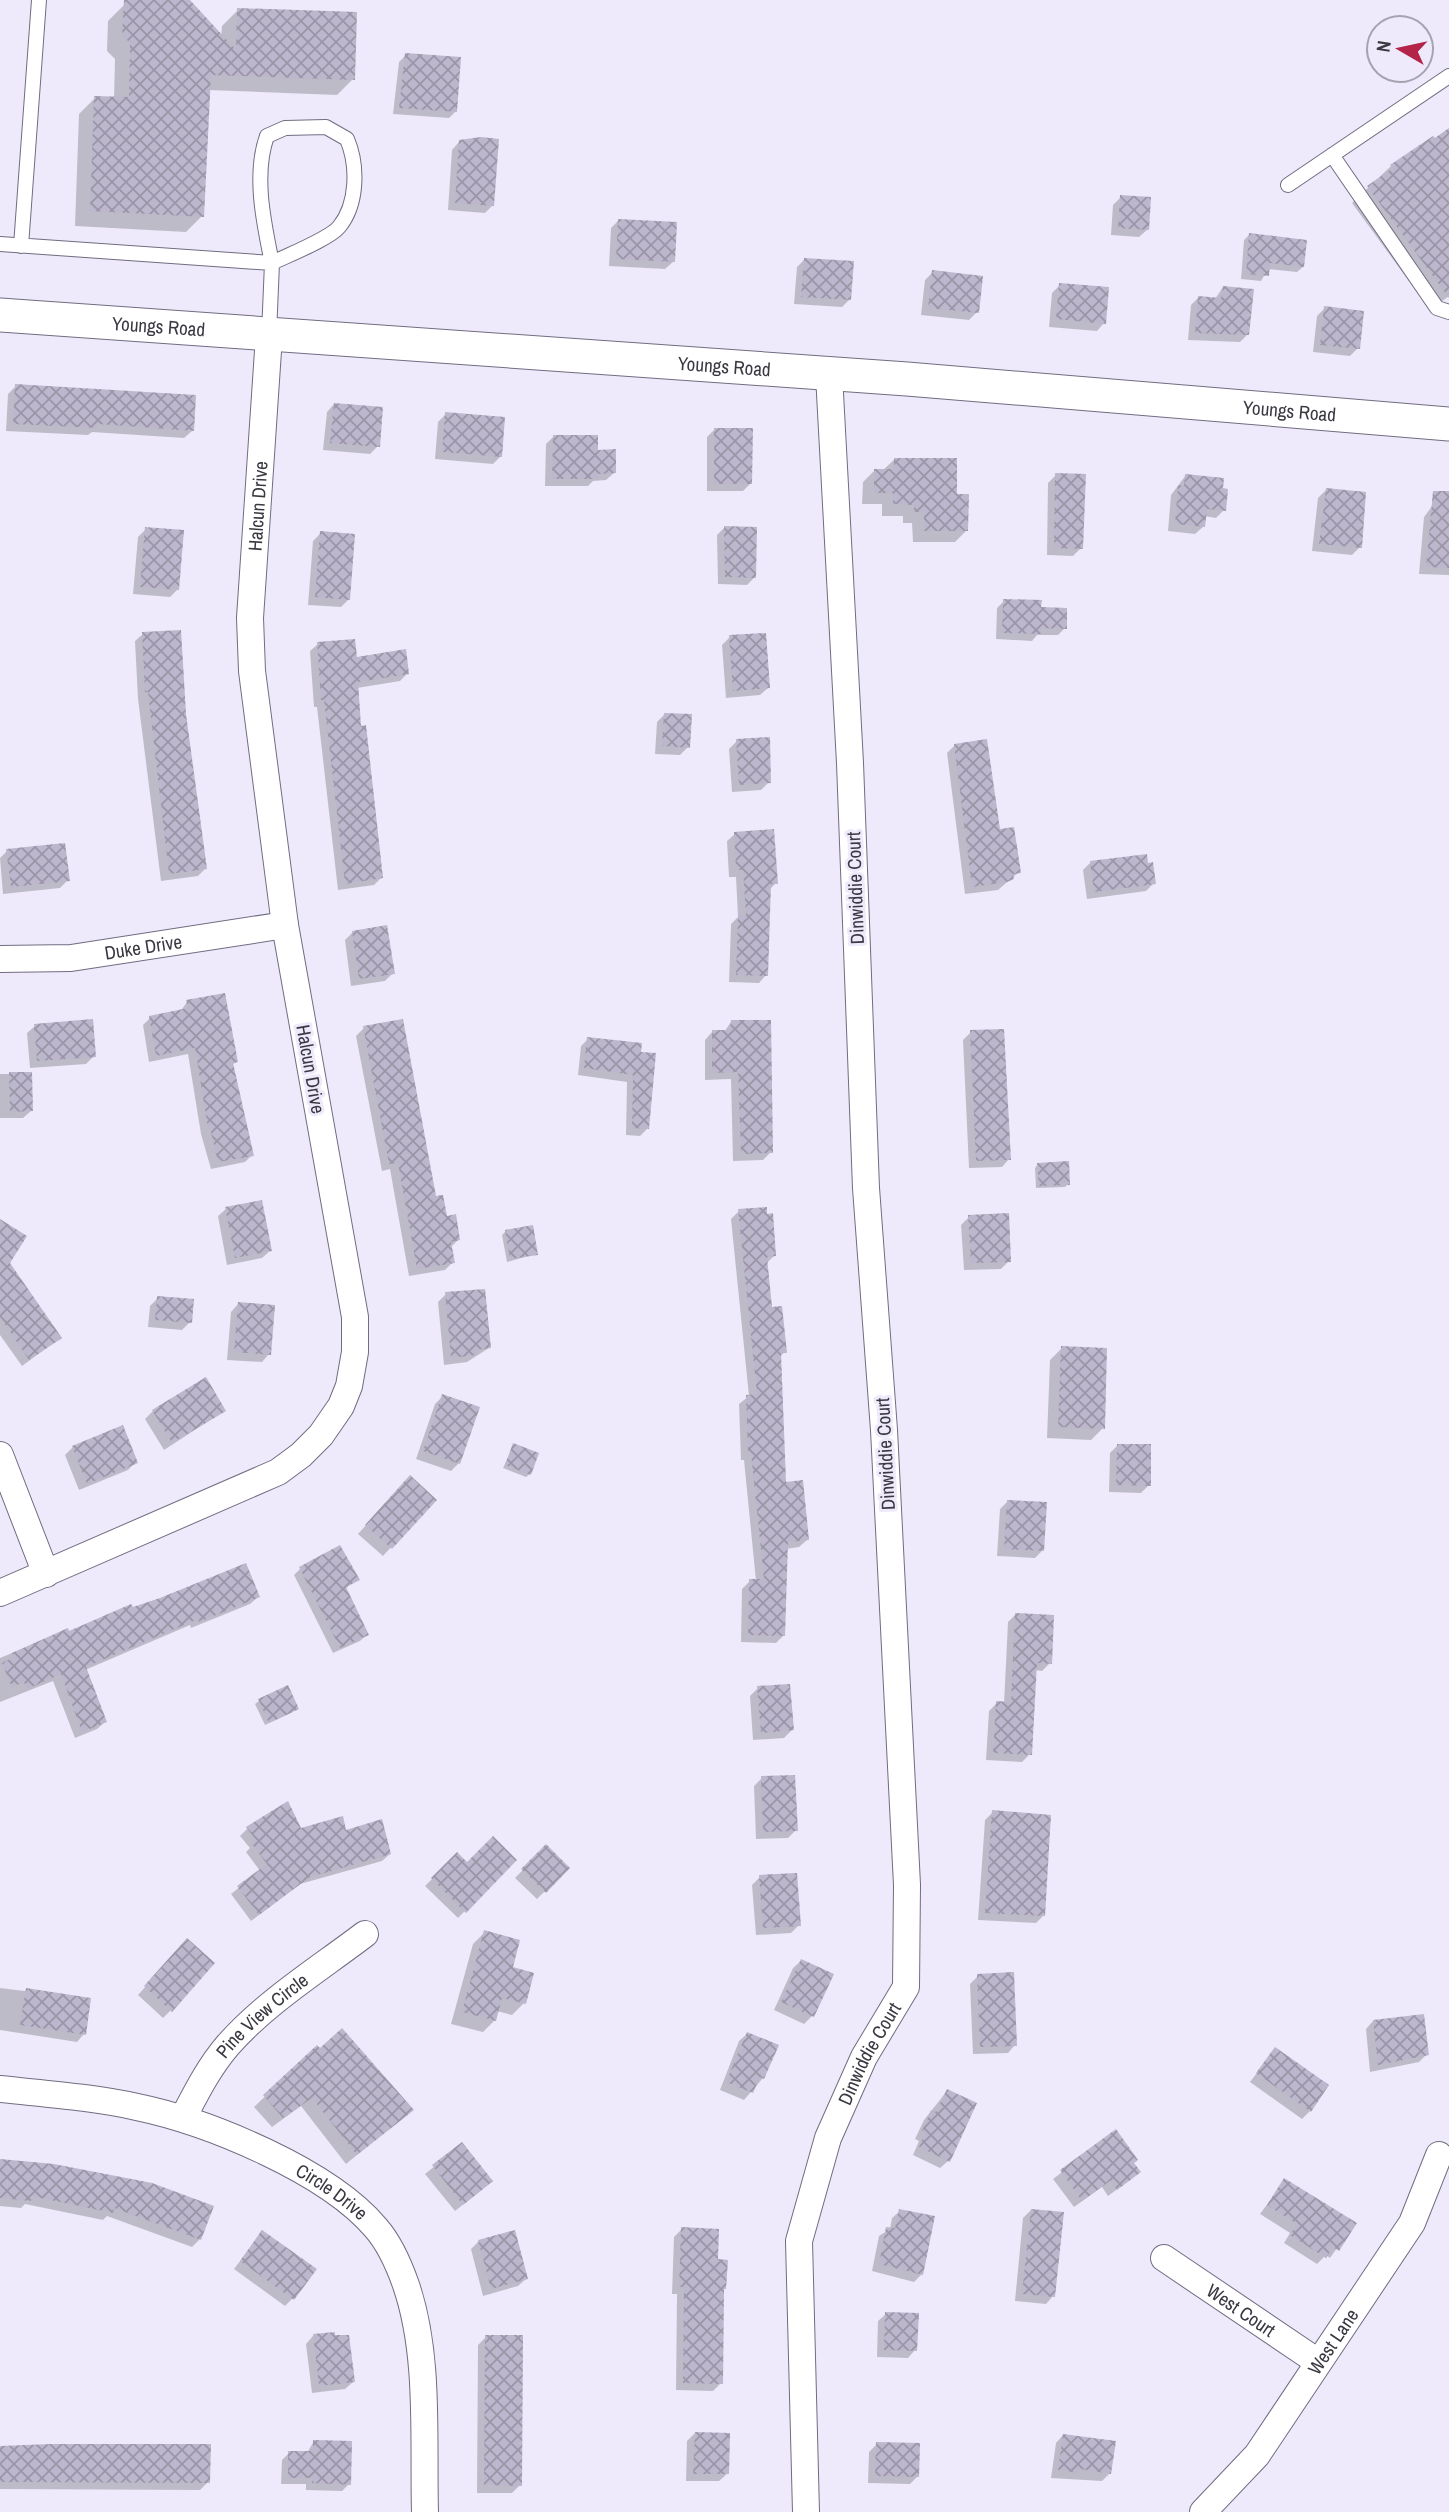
<svg xmlns="http://www.w3.org/2000/svg" width="1449" height="2512" font-family="'Archivo Narrow',sans-serif">
<style>
.shadow{fill:#0003}
.building{fill:url(#building-cross-hatch)}
.lines{fill:none;stroke-linecap:round;stroke-linejoin:round}
.service-casing{stroke:#716c80;stroke-width:16}
.minor-casing{stroke:#716c80;stroke-width:28}
.tertiary-casing{stroke:#716c80;stroke-width:35}
.service{stroke:#fff;stroke-width:14}
.minor{stroke:#fff;stroke-width:26}
.tertiary{stroke:#fff;stroke-width:33}
.labels{text-anchor:middle;dominant-baseline:central;stroke-width:6;stroke-linejoin:round;paint-order:stroke}
.street-label{font-size:19px;fill:#3a3841;stroke:#eeeafc}
</style>
<defs>
<pattern id="building-cross-hatch" width="8" height="8" patternUnits="userSpaceOnUse" patternTransform="scale(1.75)"><rect width="8" height="8" fill="#bcb7cc"/><path d="M0 0l8 8M0 8l8-8" fill="none" stroke="#9a96a7"/></pattern>
</defs>
<rect width="100%" height="100%" fill="#eeeafc"/>
<path class="shadow" d="M129,0H188L221,37L222,26L238,10L353,79L337,95L208,90L202,216L186,232L75,226L79,114L95,98L114,99L115,59L107,51L108,21Z
M406,55L456,111L449,118L393,114L399,62Z
M1449,129V296L1430,310L1352,203L1391,166Z
M459,142L493,205L485,213L448,210L452,150Z
M1121,197L1147,230L1139,237L1111,235L1113,205Z
M619,220L673,262L665,269L609,266L611,228Z
M1250,234L1303,267L1297,272L1268,269L1261,281L1241,279L1244,240Z
M804,260L850,299L842,307L794,304L797,267Z
M933,272L977,312L969,320L921,315L925,280Z
M1060,285L1104,323L1097,331L1049,327L1052,293Z
M1223,287L1247,335L1240,342L1188,340L1191,305L1199,297L1215,299Z
M1325,308L1358,348L1350,356L1313,352L1317,316Z
M16,386L192,431L184,438L92,432L88,435L6,431L8,394Z
M334,404L378,446L370,454L323,450L327,412Z
M446,414L501,456L493,464L435,459L438,422Z
M715,429L751,483L743,491H707V437Z
M553,437L596,451L614,473L606,480L593,481L588,486H545L546,444Z
M895,459L955,496L967,530L955,542H913L912,523H903V516H882V504H862L863,482L875,470H883Z
M1056,475L1081,548L1073,556L1047,555L1048,483Z
M1186,475L1224,510L1216,518L1204,516L1203,527L1195,534L1168,531L1171,495Z
M1326,490L1360,547L1352,555L1312,551L1318,498Z
M1436,501L1449,502V575L1419,574L1424,517Z
M724,528L755,577L747,585L718,584L717,535Z
M146,529L178,589L170,597L133,594L138,537Z
M321,533L349,599L341,607L308,605L313,541Z
M1004,601L1040,609L1065,628L1058,635H1037L1032,641L996,639L997,608Z
M143,634L184,714L206,868L198,876L161,881L138,699L135,641Z
M730,637L768,688L760,695L726,698L722,645Z
M318,644L355,659L407,674L400,681L357,688L359,728L381,878L374,885L338,890L317,707H314L310,651Z
M665,714L688,747L680,755L655,754L657,722Z
M737,741L769,782L761,790L732,792L729,749Z
M955,745L1019,872L998,890L965,894L947,753Z
M735,834L776,883L769,890L766,975L759,983L729,982L731,924L738,917L736,877H729L727,841Z
M7,851L68,880L60,888L3,894L0,858Z
M1091,862L1154,883L1146,891L1087,899L1083,870Z
M353,932L393,973L385,981L351,986L345,940Z
M187,1002L236,1062L232,1065L252,1155L245,1162L211,1169L201,1134L188,1054L149,1062L143,1025L150,1018L180,1012Z
M731,1022L771,1152L763,1160L733,1161L731,1079L705,1080V1040L712,1032H724Z
M35,1026L94,1056L86,1064L30,1068L27,1033Z
M364,1028L435,1198L458,1240L450,1248L453,1262L445,1270L409,1276L390,1169L382,1171L356,1036Z
M971,1032L1009,1159L1002,1167L969,1168L963,1040Z
M588,1039L639,1053L647,1129L640,1136L626,1135L627,1082L578,1075L581,1046Z
M0,1074H31V1111L23,1118H0Z
M1038,1164L1068,1184L1065,1187L1036,1188L1035,1168Z
M226,1209L270,1251L262,1258L227,1265L218,1216Z
M739,1211L774,1256L766,1264L770,1309L785,1352L779,1357L785,1484L807,1540L799,1547L786,1549L784,1635L776,1643L741,1642L742,1589L750,1581H756L744,1460H741L739,1404L749,1396L731,1219Z
M969,1217L1009,1261L1001,1269L964,1270L961,1225Z
M0,1230L8,1263L60,1338L22,1366L0,1335Z
M506,1231L536,1254L507,1262L502,1235Z
M446,1294L489,1348L467,1362L444,1365L438,1302Z
M158,1298L190,1322L182,1330L148,1327L150,1306Z
M238,1304L269,1354L262,1362L227,1360L231,1312Z
M1062,1348L1103,1428L1091,1440L1047,1438L1050,1360Z
M443,1396L459,1463L451,1471L416,1459L435,1404Z
M153,1411H224L164,1450L145,1419Z
M514,1445L530,1474L526,1477L503,1468Z
M1118,1445L1149,1485L1141,1493L1109,1492L1110,1453Z
M73,1447L136,1462L128,1470L79,1490L65,1455Z
M402,1485L434,1500L383,1556L358,1534Z
M1008,1501L1043,1550L1035,1558L997,1556L1000,1509Z
M300,1569L357,1579L345,1589L367,1634L360,1641L333,1653L294,1575Z
M258,1597L250,1604L191,1628L190,1625L85,1670L105,1722L97,1729L75,1738L53,1681L0,1702V1658L67,1630L68,1633L132,1609Z
M1016,1614L1050,1663L1042,1671L1035,1670L1030,1754L1022,1762L986,1760L989,1711L997,1703L1004,1704L1008,1622Z
M758,1688L792,1730L784,1738L753,1740L750,1696Z
M259,1701L293,1712L265,1725L255,1704Z
M762,1778L796,1830L788,1838L756,1839L754,1786Z
M993,1812L1043,1916L1036,1923L978,1920L985,1820Z
M248,1828L345,1832L390,1854L382,1861L300,1884L251,1921L231,1894L260,1871L246,1852L250,1848L240,1836Z
M546,1846L568,1868L537,1899L515,1878Z
M457,1854L467,1865L515,1860L458,1918L425,1886Z
M760,1877L799,1925L791,1933L756,1935L752,1885Z
M485,1932L511,1969L524,2003L512,2015L497,2011L495,2020L483,2032L451,2024L473,1944Z
M180,1948L171,2010L163,2018L138,1995Z
M801,1961L831,1975L812,2016L804,2024L774,2010L793,1968Z
M978,1976L1015,2045L1008,2053L973,2054L970,1984Z
M0,1988L89,1999L84,2034L77,2042L0,2030Z
M1373,2021L1427,2054L1419,2062L1370,2072L1366,2029Z
M747,2034L763,2078L744,2100L720,2090L739,2041Z
M317,2047L412,2110L346,2164L301,2106L272,2127L254,2107Z
M1275,2049L1310,2111L1302,2119L1250,2082Z
M947,2091L948,2161L940,2168L913,2155L919,2141L915,2139L924,2120Z
M1115,2132L1132,2164L1131,2179L1108,2196L1102,2187L1074,2207L1053,2179Z
M461,2145L483,2189L455,2211L425,2174Z
M0,2161L200,2239L192,2247L107,2216L103,2220L25,2204L21,2208L0,2206Z
M1285,2180L1354,2224L1330,2258L1326,2255L1317,2264L1284,2243L1290,2233L1260,2214Z
M1031,2210L1053,2296L1046,2304L1015,2301L1023,2218Z
M900,2211L922,2274L914,2282L872,2271L879,2236L890,2229L892,2218Z
M682,2229L716,2261L722,2291L721,2383L713,2391L676,2390L677,2294H672L674,2237Z
M262,2232L293,2298L285,2306L234,2269Z
M514,2232L526,2279L518,2286L483,2296L471,2249L478,2242Z
M886,2314L915,2350L908,2358L877,2357L878,2321Z
M313,2336L334,2337L353,2382L345,2389L312,2393L306,2344Z
M486,2337L520,2485L512,2493H477L478,2345Z
M695,2433L727,2474L719,2481H686L687,2441Z
M1063,2435L1110,2473L1102,2481L1051,2478L1056,2443Z
M314,2441L349,2484L342,2491L306,2490V2484H281L282,2460L289,2453H307Z
M877,2444L918,2476L910,2484L868,2483L869,2452Z
M0,2447L208,2482L200,2490L0,2489Z"/>
<path class="building" d="M124,0H190L236,50L237,8L357,12L355,80L211,75L204,217L90,211L94,96L129,97L130,43L122,35Z
M405,53L461,57L457,112L399,108Z
M1449,128V298L1367,186L1393,168L1390,165L1433,136L1435,138Z
M481,137L499,139L494,206L455,203L459,140Z
M1120,195L1151,197L1149,230L1118,228Z
M618,219L677,222L675,262L616,259Z
M1249,233L1307,240L1304,267L1270,263L1269,276L1246,274Z
M804,258L854,261L851,300L801,297Z
M932,270L983,276L979,313L928,308Z
M1059,283L1109,287L1106,324L1056,319Z
M1223,286L1254,289L1249,335L1195,333L1198,296L1221,298Z
M1324,306L1364,311L1360,349L1320,345Z
M15,384L196,395L194,431L98,424L97,428L13,424Z
M334,403L383,407L380,447L330,443Z
M445,412L505,417L502,457L442,452Z
M714,428H753L752,484H714Z
M553,435H598V450L616,449V473L598,474V479H552Z
M894,458H957V494H969L968,531H924V512H914V505L893,504V493H874V469H894Z
M1055,473L1086,474L1083,549L1054,548Z
M1185,474L1224,478L1223,488L1228,489L1226,511L1207,509L1205,527L1175,524L1178,485L1184,486Z
M1326,488L1366,492L1362,548L1319,544Z
M1433,491H1449V568L1426,567Z
M724,526L757,527L756,578L725,577Z
M145,527L184,530L179,590L140,587Z
M320,531L355,534L350,600L315,597Z
M1003,599L1042,600L1041,607L1067,608V629L1041,628V634L1002,633Z
M181,630L186,714L207,869L169,874L148,692H145L142,632Z
M766,633L770,688L733,691L729,635Z
M355,639L357,657L406,649L409,674L358,682L361,726L366,725L383,878L345,884L324,700H321L317,642Z
M664,713L692,714L690,748L662,746Z
M770,737L771,783L739,785L736,739Z
M987,739L1000,829L1014,827L1021,873L1013,874L1014,879L1007,882L972,887L954,744Z
M774,829L778,884H771L768,976L736,975L738,915H746L743,870H736L734,832Z
M65,843L70,881L11,887L6,849Z
M1147,854L1148,863L1153,862L1156,884L1094,892L1090,861Z
M387,925L395,974L359,979L352,931Z
M225,993L238,1062L233,1063L254,1156L218,1162L210,1128H208L195,1048L156,1056L149,1016L188,1008L186,1000Z
M93,1019L96,1057L37,1061L34,1024Z
M403,1019L436,1196L443,1195L447,1216L456,1214L460,1240L451,1242L455,1263L417,1269L398,1163L389,1164L363,1026Z
M731,1020H771L773,1153L741,1154L738,1072L712,1073V1030H730Z
M1004,1029L1011,1160L976,1161L970,1030Z
M587,1037L642,1043L641,1052L656,1053L649,1129L632,1128L633,1075L584,1068Z
M9,1072H32L33,1111L10,1112Z
M1069,1161L1070,1185L1039,1186L1037,1163Z
M262,1200L272,1251L235,1258L225,1207Z
M767,1207V1214L773,1213L776,1256L767,1257L772,1307L782,1306L787,1353H781L786,1482L803,1480L809,1540L788,1542L785,1636L748,1635L749,1579H764L751,1453H748L746,1395L757,1394L738,1209Z
M1009,1213L1011,1262L971,1263L968,1215Z
M0,1219L27,1236L10,1263L62,1338L29,1360L0,1317Z
M533,1225L538,1255L510,1259L505,1230Z
M485,1289L491,1348L476,1350V1355L451,1358L445,1292Z
M157,1296L194,1299L192,1323L155,1320Z
M238,1302L275,1305L271,1355L234,1352Z
M1061,1346L1107,1348L1105,1429L1058,1427Z
M206,1377L226,1411L172,1443L152,1410Z
M442,1394L480,1407L460,1464L423,1451Z
M123,1425L138,1463L87,1484L72,1446Z
M513,1443L539,1453L531,1475L505,1465Z
M1117,1444H1151V1486L1116,1485Z
M410,1475L437,1500L392,1549L365,1525Z
M1007,1500L1047,1502L1044,1551L1004,1549Z
M340,1545L360,1580L346,1587L369,1635L340,1648L299,1567Z
M246,1563L260,1597L199,1622L198,1619L86,1667L107,1722L82,1732L61,1674L27,1689L24,1682L12,1687L2,1663L14,1657L12,1653L68,1628L69,1631L131,1604L133,1607L160,1598Z
M1015,1613L1054,1615L1052,1664L1037,1663L1032,1755L993,1753L996,1701L1011,1702Z
M790,1684L794,1730L761,1733L757,1686Z
M288,1685L299,1709L269,1723L258,1699Z
M795,1775L798,1831L763,1832L761,1776Z
M288,1801L301,1828L343,1816L346,1830L382,1819L391,1854L310,1877L259,1915L237,1886L267,1864L252,1844L256,1840L246,1827Z
M992,1810L1051,1815L1045,1916L985,1913Z
M493,1836L517,1860L466,1913L431,1878L457,1852L467,1862Z
M546,1844L570,1868L546,1893L521,1869Z
M797,1873L801,1926L763,1928L759,1875Z
M484,1930L520,1940L513,1967L534,1973L526,2004L502,1998L496,2021L462,2012Z
M187,1938L215,1963L172,2012L144,1986Z
M801,1959L834,1974L814,2017L781,2002Z
M1014,1972L1017,2046L980,2047L977,1974Z
M26,1988L91,1998L86,2035L20,2025Z
M1424,2014L1429,2055L1378,2065L1373,2020Z
M342,2028L414,2110L357,2155L312,2098L283,2118L263,2095L317,2045L320,2048Z
M747,2032L779,2045L764,2079L760,2077L753,2093L726,2082Z
M1275,2047L1329,2085L1311,2112L1256,2073Z
M947,2089L977,2103L950,2162L919,2147L925,2133L922,2131L931,2110L936,2112Z
M1116,2129L1138,2160L1134,2163L1141,2172L1117,2190L1110,2181L1082,2201L1060,2170Z
M462,2142L493,2181L463,2205L432,2165Z
M0,2159L54,2164L152,2183L214,2206L201,2240L114,2208L113,2213L31,2196V2201L0,2198Z
M1284,2178L1357,2223L1339,2251L1333,2247L1326,2258L1290,2235L1297,2224L1267,2205Z
M899,2209L935,2216L923,2275L879,2264L886,2227L895,2228Z
M1031,2209L1064,2212L1055,2297L1022,2294Z
M681,2227L719,2229L718,2259L728,2260L726,2289H724L723,2384L683,2383L684,2287H679Z
M262,2230L317,2269L294,2300L240,2261Z
M515,2230L528,2279L491,2289L478,2240Z
M885,2312L919,2313L917,2351L884,2350Z
M335,2332V2335H349L355,2382L319,2386L313,2334Z
M485,2335H523L522,2486L484,2485Z
M695,2432L730,2433L729,2474H693Z
M1063,2434L1116,2441L1111,2474L1080,2469L1079,2473L1058,2470Z
M313,2440L352,2441L351,2485L312,2483V2478H288V2451H313Z
M876,2442L920,2443L919,2477L875,2476Z
M51,2444H211L210,2483L0,2482V2446Z"/>
<g class="lines">
<defs>
<path id="service" d="M326,127L347,139C358,165 358,204 339,227C329,239 288,255 272,263C264,224 253,175 267,136L285,128Z
M1332,155L1437,308L1449,312
M1288,185L1449,76
M0,244L272,263L269,334
M21,246L39,0"/>
<g id="minor">
<path id="s1" d="M0,959L71,958L285,925"/>
<path d="M0,1455L46,1574"/>
<path id="s2" d="M0,1593L278,1472L301,1455L321,1435L341,1406L349,1386L355,1352V1317L285,925L252,671L250,618L269,336"/>
<path id="s3" d="M0,2089C46,2094 92,2097 137,2107C209,2122 328,2171 376,2228C390,2244 399,2265 406,2285C430,2355 423,2438 425,2512"/>
<path id="s4" d="M183,2118C196,2093 209,2067 228,2045C266,2002 319,1969 365,1934"/>
<path id="s5" d="M1164,2258L1318,2362"/>
<path id="s6" d="M806,2512L799,2241L828,2138L864,2057L906,1987L907,1885L884,1430L866,1188L850,763L829,375"/>
<path id="s7" d="M1203,2512L1257,2455L1412,2223L1439,2155"/>
</g>
<g id="tertiary">
<path id="s8" d="M0,315L907,379L1449,424"/>
</g>
</defs>
<use href="#service" class="service-casing"/>
<use href="#minor" class="minor-casing"/>
<use href="#tertiary" class="tertiary-casing"/>
<use href="#service" class="service"/>
<use href="#minor" class="minor"/>
<use href="#tertiary" class="tertiary"/>
</g>
<g class="labels">
<g class="street-label">
<text stroke="none"><textPath href="#s8" startOffset="159">Youngs Road</textPath></text>
<text stroke="none"><textPath href="#s8" startOffset="726">Youngs Road</textPath></text>
<text stroke="none"><textPath href="#s8" startOffset="1293">Youngs Road</textPath></text>
<text stroke="none"><textPath href="#s2" startOffset="1306">Halcun Drive</textPath></text>
<text transform="translate(855 888) rotate(-92)">Dinwiddie Court</text>
<text stroke="none"><textPath href="#s1" startOffset="144">Duke Drive</textPath></text>
<text transform="translate(311 1069) rotate(80)">Halcun Drive</text>
<text transform="translate(885 1454) rotate(-93)">Dinwiddie Court</text>
<text stroke="none"><textPath href="#s4" startOffset="131">Pine View Circle</textPath></text>
<text stroke="none"><textPath href="#s6" startOffset="472">Dinwiddie Court</textPath></text>
<text stroke="none"><textPath href="#s3" startOffset="352">Circle Drive</textPath></text>
<text stroke="none"><textPath href="#s5" startOffset="93">West Court</textPath></text>
<text stroke="none"><textPath href="#s7" startOffset="215">West Lane</textPath></text>
</g>
</g>
<g transform="translate(1400 49) rotate(279)"><circle r="33" fill="#eeeafc" stroke="#a6a3b1" stroke-width="2"/>
<path d="M0-5L12 26L0 18L-12 26Z" fill="#b42348"/>
<text y="-10" font-size="19" font-weight="bold" text-anchor="middle" fill="#3a3841">N</text>
</g>
</svg>
